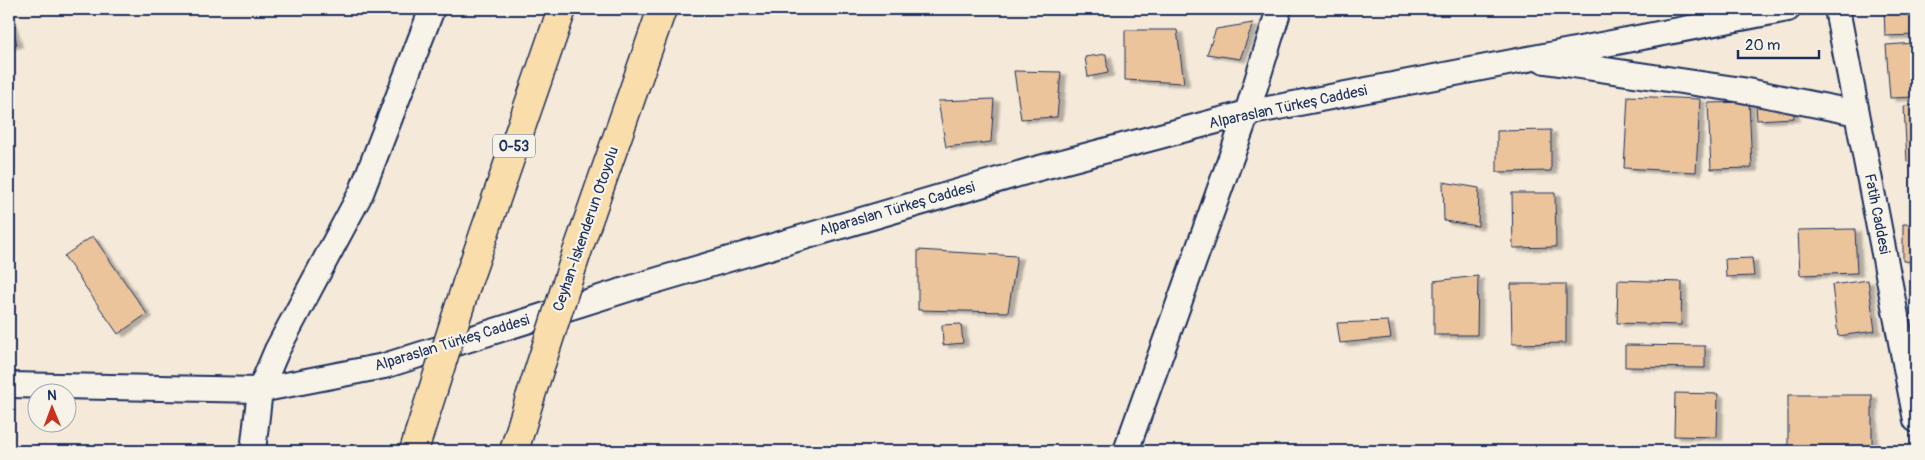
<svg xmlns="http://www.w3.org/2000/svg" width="1925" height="460" font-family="Pangolin,sans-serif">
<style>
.building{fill:#ecc49c;stroke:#1b2f5e;filter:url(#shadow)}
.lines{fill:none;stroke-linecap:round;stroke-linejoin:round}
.minor-casing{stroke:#1b2f5e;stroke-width:28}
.motorway-casing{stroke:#1b2f5e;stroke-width:31}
.minor{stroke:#f7f3e8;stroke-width:24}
.motorway{stroke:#f9ddab;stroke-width:28}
.motorway-bridge-casing{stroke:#1b2f5e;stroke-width:31;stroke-linecap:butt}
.motorway-bridge{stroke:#f9ddab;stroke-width:28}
.labels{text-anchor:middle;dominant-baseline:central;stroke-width:4.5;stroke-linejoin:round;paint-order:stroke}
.shield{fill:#f7f3e8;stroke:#5d6a87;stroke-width:1}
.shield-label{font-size:14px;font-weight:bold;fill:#1b2f5e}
.street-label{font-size:15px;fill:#1b2f5e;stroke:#f7f3e8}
</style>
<defs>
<filter id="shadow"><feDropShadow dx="5.5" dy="3" stdDeviation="1" flood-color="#0004"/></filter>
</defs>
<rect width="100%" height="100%" fill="#f5ead9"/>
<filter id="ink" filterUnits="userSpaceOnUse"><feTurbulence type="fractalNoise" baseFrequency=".02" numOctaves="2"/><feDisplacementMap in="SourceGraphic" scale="10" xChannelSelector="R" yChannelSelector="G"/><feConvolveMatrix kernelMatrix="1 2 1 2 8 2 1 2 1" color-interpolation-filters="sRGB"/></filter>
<g filter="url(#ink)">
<path class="building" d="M1884,9H1916V35L1885,36Z
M9,17L17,44L9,46Z
M1253,23L1240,59L1207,54L1216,29Z
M1125,30H1177L1184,83L1125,80Z
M1916,43V97L1890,98L1886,45Z
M1106,54L1108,73L1088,77L1085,57Z
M1014,71L1061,72L1057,117L1021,119Z
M1628,96L1700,99L1696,172L1624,168Z
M994,99L991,142L946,147L938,101Z
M1749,102L1752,168L1711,169L1708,103Z
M1793,103L1794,118L1757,120L1756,105Z
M1916,105V161L1907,162L1904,106Z
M1551,130V171L1497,172V131Z
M1443,182L1479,188L1478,226L1444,221Z
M1512,193H1555L1556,247L1513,248Z
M1903,224H1916V262L1903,261Z
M1855,229L1857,273L1800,275L1798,230Z
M93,236L147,314L118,334L64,256Z
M918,250L1017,256L1008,312L918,310Z
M1752,258L1754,276L1726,277L1725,259Z
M1478,276L1477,335H1434V281Z
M1618,280L1682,282L1681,325L1617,323Z
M1868,280L1875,331L1838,336L1832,285Z
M1511,284H1566V343L1512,344Z
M1388,321L1391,338L1340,343L1337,323Z
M961,324L963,343L943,345L942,325Z
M1625,345L1705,346V368L1625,367Z
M1675,393L1718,394L1717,437L1674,436Z
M1788,395H1872V447H1788Z"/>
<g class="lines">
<defs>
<path id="minor" d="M1837,9L1916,420
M1545,61L1742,90L1857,113
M9,385L260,390L384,366L644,284L1032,170L1247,113L1788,9
M253,451L260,390L277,350L361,193L432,9
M1126,451L1247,113L1279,9"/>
<path id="motorway" d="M576,255L662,9
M467,283L562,9
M414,451L419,434
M514,451L530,398"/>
</defs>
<use href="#minor" class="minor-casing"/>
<use href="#motorway" class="motorway-casing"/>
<use href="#minor" class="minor"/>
<use href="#motorway" class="motorway"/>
<defs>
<path id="motorway-bridge" d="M530,398L576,255
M419,434L467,283"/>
</defs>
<use href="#motorway-bridge" class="motorway-bridge-casing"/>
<use href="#motorway-bridge" class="motorway-bridge"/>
</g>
</g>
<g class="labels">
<rect class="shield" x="493" y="134.5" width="42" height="23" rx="4"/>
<g class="shield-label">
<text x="514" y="146">O-53</text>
</g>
<g class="street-label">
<text transform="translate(1288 107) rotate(-12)">Alparaslan Türkeş Caddesi</text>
<text transform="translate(897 209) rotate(-16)">Alparaslan Türkeş Caddesi</text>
<text transform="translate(1877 214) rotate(79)">Fatih Caddesi</text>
<text transform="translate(586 229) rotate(-71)">Ceyhan-İskenderun Otoyolu</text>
<text transform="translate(452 343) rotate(-17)">Alparaslan Türkeş Caddesi</text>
</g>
</g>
<rect width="1925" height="460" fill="none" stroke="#f7f3e8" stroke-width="30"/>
<rect x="15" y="15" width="1895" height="430" fill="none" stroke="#1b2f5e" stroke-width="2" filter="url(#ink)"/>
<g transform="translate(52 408) rotate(359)"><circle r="24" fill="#f7f3e8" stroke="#9fa5b1"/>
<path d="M0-4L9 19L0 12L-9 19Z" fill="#c8321e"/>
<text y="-8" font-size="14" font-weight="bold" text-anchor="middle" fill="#1b2f5e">N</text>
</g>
<path d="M1738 50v8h81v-8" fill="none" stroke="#1b2f5e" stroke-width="2.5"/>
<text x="1745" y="50" font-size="15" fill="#1b2f5e" stroke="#f7f3e8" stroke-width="4" paint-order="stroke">20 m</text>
</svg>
